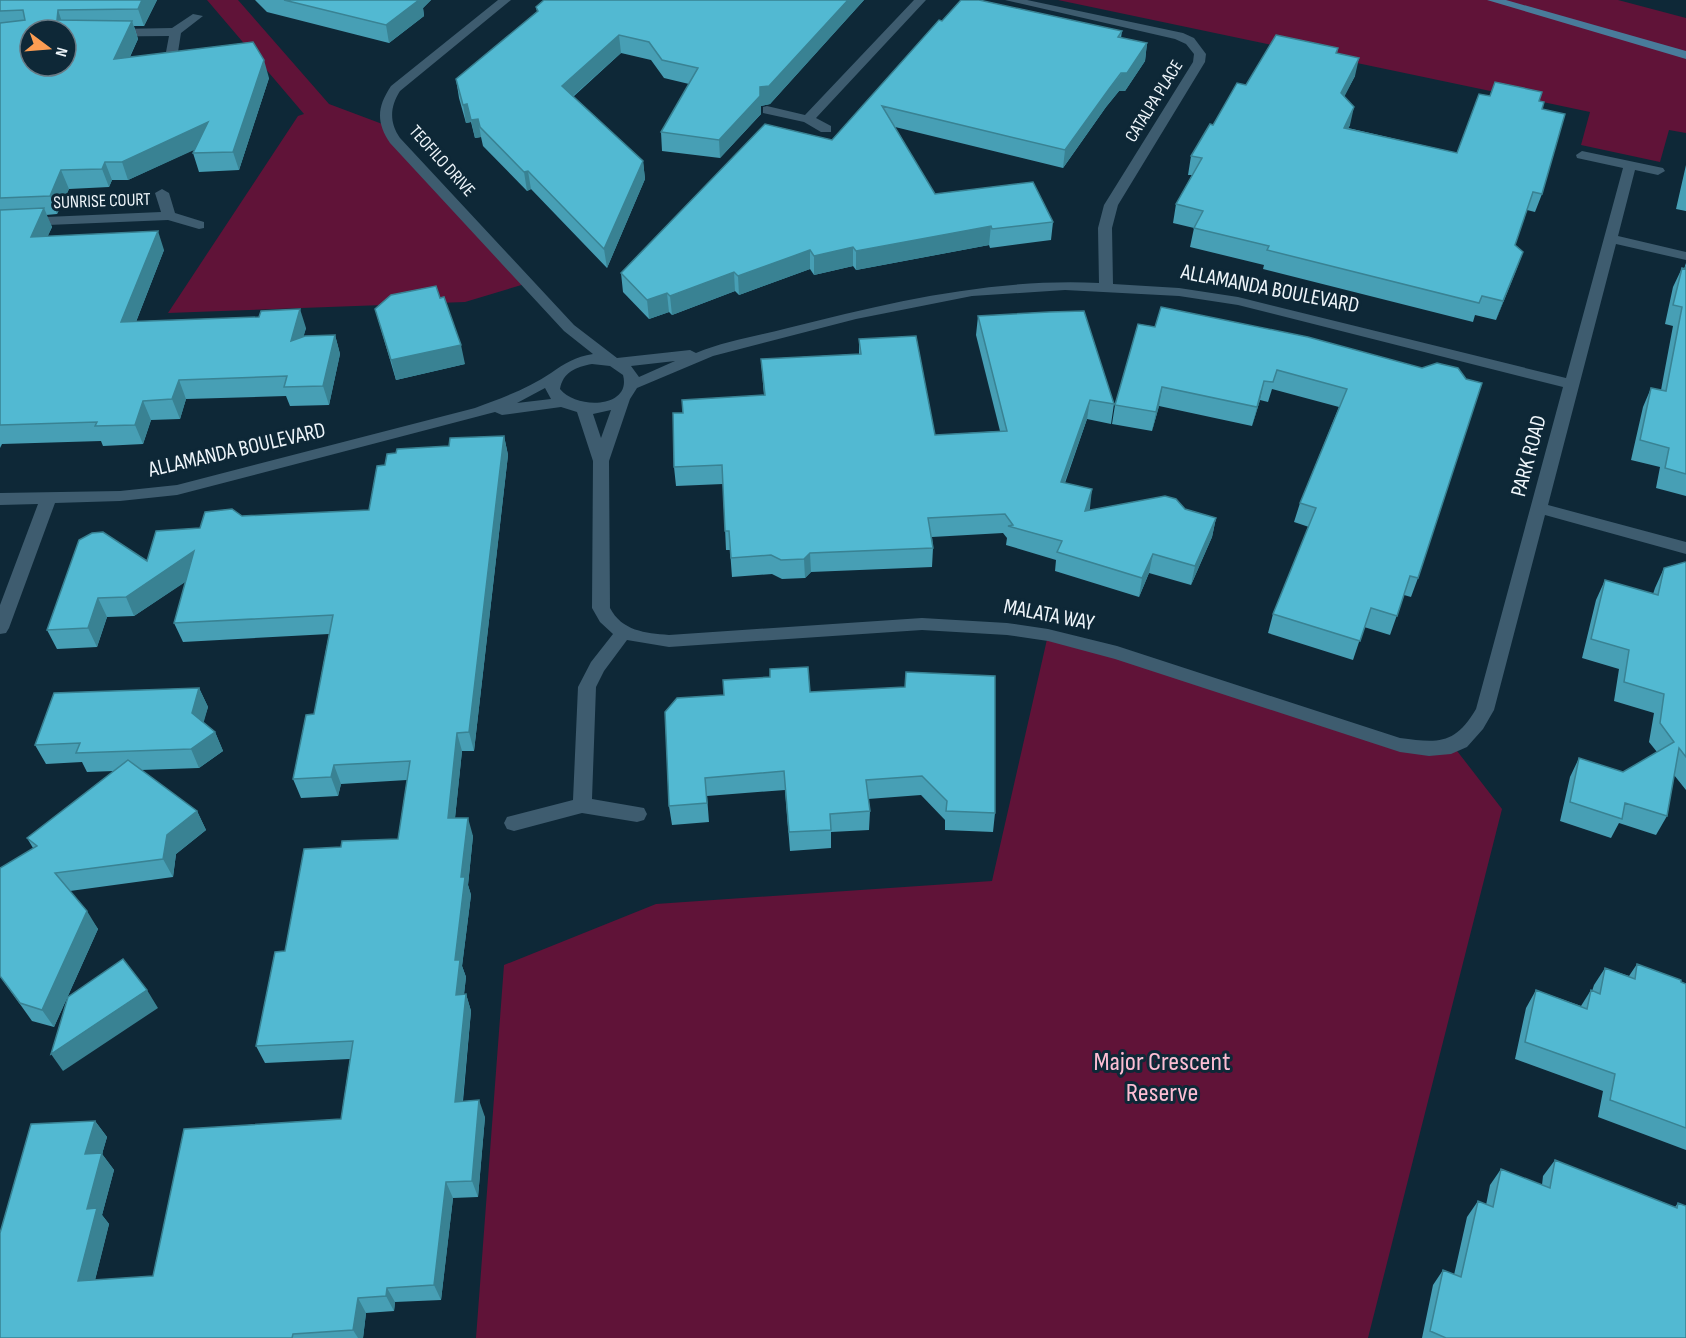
<svg xmlns="http://www.w3.org/2000/svg" width="1686" height="1338" font-family="'Sofia Sans Condensed',sans-serif">
<style>
.green{fill:#601338}
.lines{fill:none;stroke-linecap:round;stroke-linejoin:round}
.street{fill:#3e5c6f;fill-rule:evenodd}
.secondary{fill:#497b9a;fill-rule:evenodd}
.wall{fill:#479fb5}
.shaded-wall{fill:#398293}
.building{fill:#52b9d2;stroke:#398293;stroke-width:1.5;fill-rule:evenodd}
.labels{text-anchor:middle;dominant-baseline:central;stroke-width:6;stroke-linejoin:round;paint-order:stroke}
.far-street-label{font-size:18px;fill:#eef5fa;stroke:#0e2837}
.street-label{font-size:22px;fill:#eef5fa;stroke:#0e2837}
.near-park-label{font-size:27px;fill:#fdbdd3;stroke:#0e2837}
</style>
<rect width="100%" height="100%" fill="#0e2837"/>
<path class="green" d="M207,0H238L329,104L385,125L528,283L465,302L168,313L298,116L304,114Z
M1058,0H1618L1686,18V133L1669,130L1660,162L1581,145L1590,112Z
M1048,635L1383,740L1454,747L1502,809L1368,1338H476L504,965L656,904L992,881Z"/>
<g class="lines">
<path class="street" d="M498,0H511L400,91C390,107 389,122 400,138L574,325L617,358L690,350L696,353C725,341 758,336 788,328C890,302 993,278 1099,283L1098,228L1104,205L1193,62L1194,54L1186,44L1175,39L1005,0H1027L1183,33L1194,38L1206,54L1205,62L1118,205L1112,228L1113,284L1179,288L1238,297L1566,378L1623,168L1577,158L1576,155L1582,151L1663,168L1665,171L1658,175L1635,170L1618,236L1686,252V260L1616,244L1548,505L1686,542V554L1545,515L1494,710L1483,729L1467,747L1451,754L1429,756L1400,752L1115,659L1048,641L1007,635L922,630L669,647L627,640L604,671L596,687L592,799L644,808L647,814L644,820L637,822L582,813L514,831L507,829L504,823L507,817L573,800L578,687L591,662L613,634L600,622L592,608L593,461L577,412L561,407L502,415L495,412L177,495L120,501L55,503L9,628L6,633L0,634V605L38,504L0,505V493L120,491L177,485L475,408C500,399 529,388 551,373C565,363 575,357 593,354L564,331L390,143C376,122 377,107 391,86ZM1065,290L1179,296L1238,305L1563,387L1476,709C1455,745 1438,743 1400,738L1117,646L1048,629L1007,623L922,618L669,635C645,633 622,631 610,608L609,461L630,399L637,388L713,356L856,319L972,296ZM675,361L639,377L631,366ZM592,364L610,366L623,375C632,408 577,410 560,389C563,372 576,367 592,364ZM545,388L551,399L517,403ZM611,410L601,438L593,414Z
M914,0H926L816,118L831,126V132H821L804,122L763,113V107L767,106L805,115Z
M193,14L203,16L181,33L178,52L172,56L166,52L169,36L66,37L64,30L172,28Z
M162,189L169,193L175,213L204,222V228L199,229L168,220L0,227V219L161,212L155,193Z"/>
<path class="secondary" d="M1487,0H1506L1686,51V59Z"/>
</g>
<path class="wall" d="M0,0H157L144,26H134L138,39L130,57L269,78L239,170L199,172L193,153L195,149L128,180H112L109,187L69,189L57,214L46,215L52,227L47,237L164,250L136,322L306,328L303,337L335,335L340,354L329,405L290,406L286,396L186,399L180,419L151,420L143,444L103,446L101,441L2,444L0,448Z
M255,0H431L423,8L424,16L389,43L267,12Z
M544,0H864L770,104L761,106V114L720,158L662,151L661,132L689,84L664,78L651,60L621,53L573,97L643,161L645,179L607,268L531,189L527,191L483,146L481,137L475,138L471,122L466,123L459,98L456,79L537,12L536,7Z
M942,21L1122,31L1121,38L1147,43L1145,61L1125,91H1119L1106,107L1063,168L895,127L935,194L1053,222L1051,240L990,248L989,245L856,270L853,266L814,275L810,269L739,295L735,291L672,315L669,312L649,319L623,292L621,273L832,140Z
M1338,48L1337,53L1355,76L1344,96L1350,125L1348,128L1457,153L1490,96L1539,101L1542,109V194L1535,212L1527,210L1515,245L1523,252L1496,320L1475,315L1473,322L1263,269L1264,265L1190,247L1194,228L1173,223L1176,204L1192,175H1188L1191,156L1213,125L1246,85Z
M1686,165V211L1676,209Z
M1686,263V496L1656,488L1660,467L1631,460L1643,407L1651,388L1661,390L1673,326L1665,324L1673,287L1682,268L1684,269Z
M375,309L465,364L396,380Z
M978,316L1114,404L1111,424L1087,419L1065,483L1090,508L1089,510L1185,509L1216,518L1212,537L1191,585L1149,573L1139,597L1055,571L1056,560L1006,545L1007,538L1003,533L932,537L933,548L932,567L811,572L805,578L782,579L772,574L732,577L730,550H726L723,484L676,486L674,467L683,413L764,396L761,359L859,354V339L935,435L1000,431L976,335Z
M1138,324L1422,368L1418,578L1411,597L1404,595L1390,635L1364,627L1353,660L1268,633L1273,614L1309,527L1294,522L1300,503L1339,407L1272,389L1268,402L1260,400L1252,426L1159,406L1152,431L1112,424L1115,405Z
M504,436L508,455L474,751H462L455,818L473,836L468,885L471,895L462,966L466,977L464,994H466L471,1011L463,1101L485,1117L478,1197L453,1198L441,1300L395,1302L394,1311L366,1313L363,1338H0L95,1121L107,1137L102,1154L114,1170L102,1215L109,1224L95,1280L153,1276L341,1119L350,1059L265,1063L256,1046L285,951L341,847L398,839L407,780L341,784L338,796L301,798L293,779L314,714L329,634L183,642L174,623L186,581L134,616L107,617L97,647L57,649L47,630L147,561L200,528L242,516L369,510L385,465L396,453L449,446Z
M1686,563V790L1674,775L1667,816L1656,835L1619,823L1611,838L1560,821L1570,777L1579,758L1623,772L1657,752L1649,742L1654,713L1614,701L1619,669L1582,658L1596,600L1605,580L1653,594L1655,588L1664,568Z
M199,688L208,707L203,722L215,732L223,751L199,768L141,770L197,811L206,830L176,854L173,877L70,891L98,929L54,1027L32,1021L0,976L33,848L27,838L114,771L87,772L82,762L46,764L35,745Z
M810,692L995,813L993,832L945,830V820L921,795L868,799L870,811L869,830L831,832V848L790,851L785,790L707,796L709,822L672,825L669,806Z
M1637,964L1686,984V1150L1598,1117L1603,1091L1515,1059L1526,1008L1536,990L1581,1006L1591,990L1592,991L1594,985L1605,968L1629,976Z
M1555,1160L1675,1207L1678,1203L1686,1338H1422L1433,1285L1443,1270L1454,1275L1467,1217L1478,1201L1486,1205L1490,1185L1501,1169L1542,1185L1543,1176Z"/>
<path class="shaded-wall" d="M142,0H157L144,26L138,9Z
M413,0H431L423,8L424,16L389,43L386,25Z
M848,0H864L770,104L761,106V114L720,158L719,140L760,87Z
M58,10L64,28L57,20Z
M132,21L138,39L120,77L114,59Z
M619,35L621,53L564,104L562,86Z
M1147,43L1145,61L1125,91H1119L1106,107L1063,168L1065,150L1109,89Z
M1359,58L1355,76L1337,111L1341,93Z
M264,60L269,78L239,170L233,152Z
M467,104L471,122L466,123L463,105Z
M1354,107L1350,125L1340,146L1344,128Z
M478,119L481,137L475,138L471,120Z
M208,122L214,141L128,180L122,162Z
M643,161L645,179L607,268L604,249Z
M105,162L112,180L109,187L102,169Z
M61,170L69,189L57,214L50,196Z
M528,171L531,189L527,191L524,172Z
M44,208L52,227L39,256L31,237Z
M991,226L989,245L856,270V251Z
M158,231L164,250L128,342L121,322Z
M853,247V266L814,275V256Z
M810,250V269L739,295L738,276Z
M1523,252L1516,271L1496,320L1503,301Z
M734,272L735,291L672,315L670,296Z
M667,293L669,312L649,319L647,300Z
M300,309L306,328L297,360L291,341Z
M335,335L340,354L329,405L323,386Z
M461,345L465,364L396,380L391,360Z
M179,380L186,399L180,419L172,399Z
M1264,381L1260,400L1252,426L1257,407Z
M1162,387L1159,406L1152,431L1156,412Z
M1090,400L1087,419L1058,501L1061,482Z
M143,401L151,420L143,444L135,425Z
M504,436L508,455L474,751L469,732Z
M1092,489L1090,508L1082,530L1085,511Z
M1216,518L1212,537L1191,585L1195,566Z
M194,551L202,571L134,616L126,597Z
M810,553L811,572L805,578L804,559Z
M1153,554L1149,573L1139,597L1142,578Z
M98,598L107,617L97,647L88,628Z
M199,688L208,707L201,732L192,713Z
M215,732L223,751L199,768L191,749Z
M457,733L462,751L453,837L448,818Z
M334,765L341,784L338,796L331,777Z
M197,811L206,830L176,854L173,877L163,859L167,835Z
M468,818L473,836L468,885L471,895L462,966L466,977L462,1012L456,995L455,960L461,877Z
M87,911L98,929L54,1027L42,1010Z
M147,990L158,1008L63,1071L51,1054Z
M466,994L471,1011L461,1118L455,1102Z
M479,1100L485,1117L478,1197L472,1181Z
M95,1121L107,1137L102,1154L114,1170L102,1215L109,1224L91,1296L78,1281L87,1209L85,1154Z
M446,1182L453,1198L441,1300L434,1285Z
M387,1288L395,1302L394,1311L386,1296Z
M358,1298L366,1313L363,1338H358L353,1330Z"/>
<path class="building" d="M0,0H142L138,9L58,10L57,20L132,21L114,59L253,42L264,60L233,152L193,153L208,122L122,162H105L102,169L61,170L50,196L0,198V23L25,20L23,10L0,11ZM30,30H66V66H30Z
M284,0H419L386,25Z
M544,0H848L769,86L760,87V96L719,140L661,132L698,68L662,60L649,42L619,35L562,86L643,161L604,249L528,171L524,172L480,127L478,119L471,120L467,104L463,105L456,79L538,11L536,7Z
M961,0H979L1122,31L1118,37L1147,43L1127,73H1121L1109,89L1065,150L882,106L935,194L1033,182L1053,222L992,229L991,226L856,251L853,247L814,256L810,250L738,276L734,272L670,296L667,293L647,300L621,273L765,124L832,140L939,20L942,21Z
M1276,35L1338,48L1336,53L1359,58L1341,93L1354,107L1344,128L1457,153L1479,94L1490,96L1495,82L1542,92L1539,101L1544,102L1542,109L1565,114L1542,194L1533,192L1515,245L1523,252L1503,301L1482,296L1479,303L1267,250L1269,246L1194,228L1203,211L1176,204L1202,158L1191,156L1210,124L1213,125L1237,83L1246,85Z
M44,208L31,237L158,231L121,322L259,317L261,311L300,309L291,341L305,336L335,335L323,386L284,387L287,376L179,380L172,399L143,401L135,425L95,426L97,422L0,425V210Z
M1686,266V474L1665,468L1669,448L1640,440L1651,388L1666,391L1682,307L1673,305L1682,268L1685,269Z
M436,286L440,298L444,297L461,345L391,360L375,309L391,295Z
M1161,307L1308,337L1422,368L1437,363L1458,368L1466,379L1482,383L1418,578L1410,576L1397,616L1371,608L1360,641L1273,614L1316,508L1300,503L1347,389L1277,370L1273,382L1264,381L1257,407L1162,387L1156,412L1115,405L1138,324L1155,327Z
M1084,311L1114,404L1090,400L1061,482L1092,489L1085,511L1165,496L1176,499L1185,509L1216,518L1195,566L1153,554L1142,578L1057,552L1062,541L1008,526L1013,525L1005,514L928,518L933,548L810,553L804,559L781,560L771,555L731,558L729,531H725L722,465L674,467L673,413H683L682,400L765,395L761,359L861,354L859,339L916,336L935,435L1007,431L978,316L1049,312Z
M504,436L469,732L457,733L448,818H468L461,877H465L455,960H460L456,995L466,994L455,1102L479,1100L472,1181L446,1182L434,1285L387,1288L386,1296L358,1298L353,1330L293,1334L292,1338H0V1233L31,1124L95,1121L85,1154L102,1153L87,1209L97,1208L78,1281L153,1276L184,1129L341,1119L353,1041L256,1046L275,952L285,951L304,849L341,847L342,841L398,839L410,761L334,765L331,777L293,779L306,715L314,714L333,615L174,623L194,551L126,597L98,598L88,628L47,630L79,540L92,533L103,532L147,561L156,531L200,528L205,512L232,509L242,516L369,510L377,466L385,465L387,454L396,453L397,449L449,446L450,438Z
M1685,562L1686,563V757L1679,748L1667,816L1625,803L1622,819L1570,802L1579,758L1623,772L1674,742L1660,723L1664,694L1624,682L1629,650L1591,639L1605,580L1658,595L1664,568Z
M808,667L810,692L905,687L906,672L995,676V813L946,811L947,801L922,776L866,780L870,811L830,814L831,830L789,832L784,771L705,778L707,803L669,806L665,712L677,698L724,695L723,680L770,677V669Z
M199,688L192,713L215,732L191,749L76,753L80,743L35,745L54,693Z
M128,760L197,811L167,835L163,859L55,873L87,911L42,1010L20,1003L0,976V868L37,846L27,838Z
M123,959L147,990L51,1054L68,997Z
M1637,964L1681,980V982L1686,984V1128L1610,1100L1615,1074L1525,1042L1536,990L1587,1009L1591,990L1600,994L1605,968L1635,979Z
M1555,1160L1677,1208L1678,1203L1686,1206V1338H1446L1430,1331L1443,1270L1461,1277L1478,1201L1493,1207L1501,1169L1550,1188Z"/>
<g class="labels">
<g class="far-street-label">
<text transform="translate(1154 101) rotate(-58)">CATALPA PLACE</text>
<text transform="translate(442 161) rotate(48)">TEOFILO DRIVE</text>
<text transform="translate(102 201) rotate(-2)">SUNRISE COURT</text>
</g>
<g class="street-label">
<text transform="translate(1270 289) rotate(11)">ALLAMANDA BOULEVARD</text>
<text transform="translate(237 450) rotate(-13)">ALLAMANDA BOULEVARD</text>
<text transform="translate(1529 456) rotate(-75)">PARK ROAD</text>
<text transform="translate(1049 615) rotate(11)">MALATA WAY</text>
</g>
<g class="near-park-label">
<text x="1162" y="1062">Major Crescent<tspan x="1162" dy="31">Reserve</tspan></text>
</g>
</g>
<g transform="translate(48 48) rotate(106)"><circle r="28" fill="#0e2837" stroke="#687a85" stroke-width="1.5"/>
<path d="M0-4.5L10 22L0 15L-10 22Z" fill="#fc9d53"/>
<text y="-9" font-size="16" font-weight="bold" text-anchor="middle" fill="#eef5fa">N</text>
</g>
</svg>
